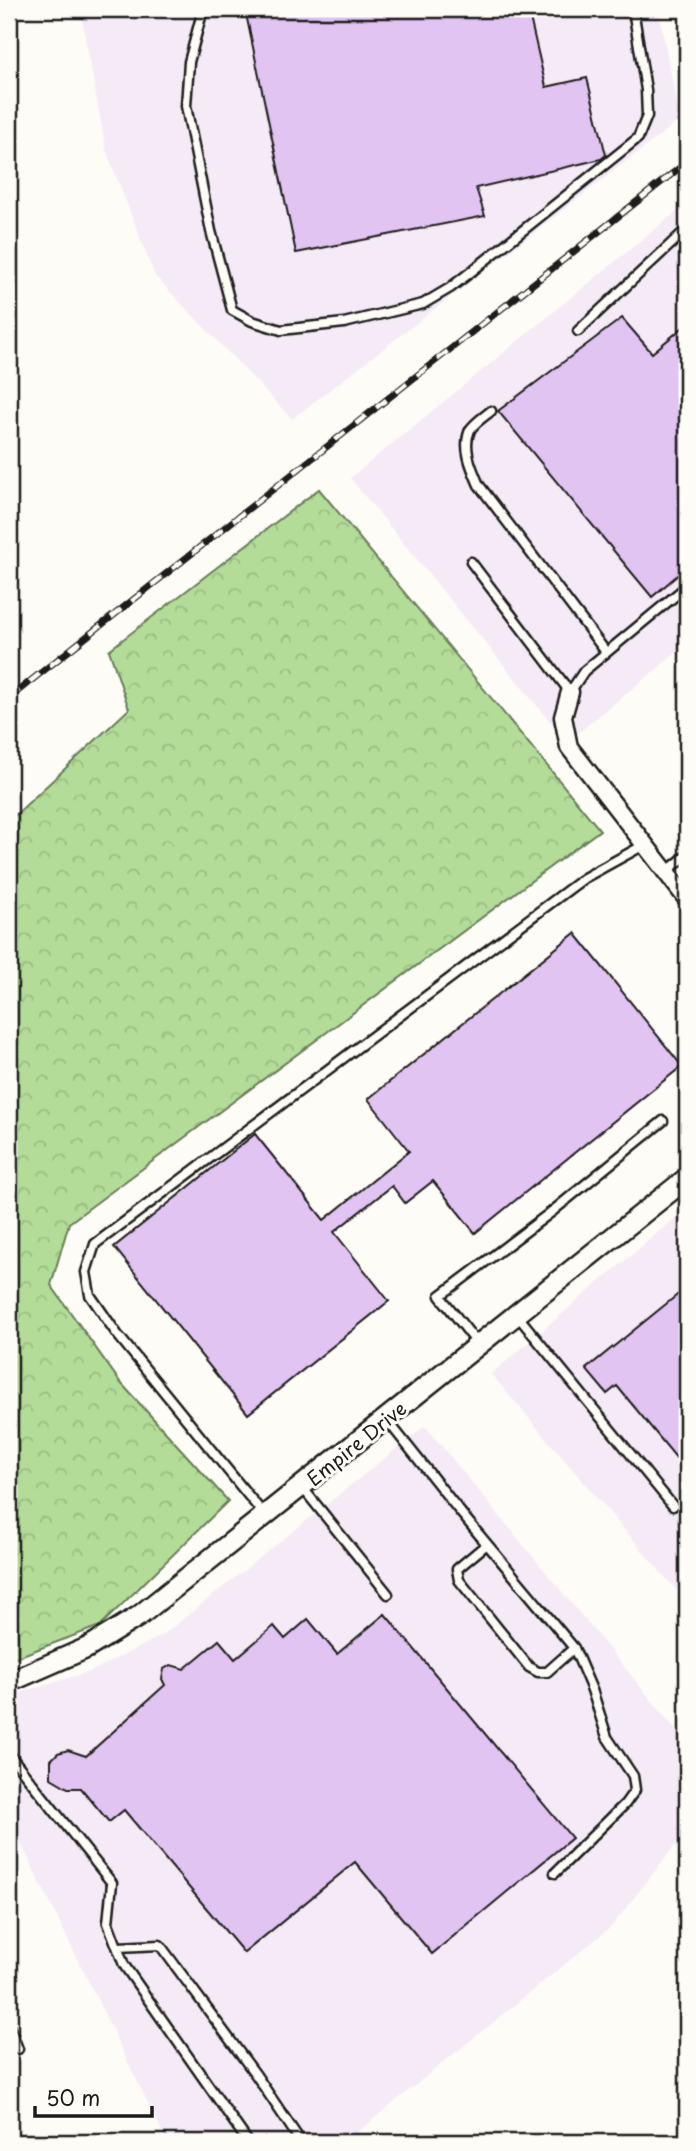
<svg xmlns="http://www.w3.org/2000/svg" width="696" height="2151" font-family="'Playpen Sans',sans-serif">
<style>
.built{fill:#f5ebf6}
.forest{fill:url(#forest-crowns);stroke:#687c5a;stroke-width:2}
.building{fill:#e2c4f2;stroke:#1c1c1c;stroke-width:2}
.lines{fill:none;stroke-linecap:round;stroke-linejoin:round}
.service-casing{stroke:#1c1c1c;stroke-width:13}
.minor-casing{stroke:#1c1c1c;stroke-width:21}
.tertiary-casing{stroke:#1c1c1c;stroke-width:24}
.service{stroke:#fdfcf7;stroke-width:8}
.minor{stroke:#fdfcf7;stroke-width:16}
.tertiary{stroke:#fdfcf7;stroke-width:19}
.rail-casing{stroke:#1c1c1c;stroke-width:7}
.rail{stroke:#fdfcf7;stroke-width:4.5;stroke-dasharray:13;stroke-linecap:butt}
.labels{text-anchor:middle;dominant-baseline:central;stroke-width:6;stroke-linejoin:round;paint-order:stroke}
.street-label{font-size:19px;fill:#1c1c1c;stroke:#fdfcf7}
</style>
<defs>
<pattern id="forest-crowns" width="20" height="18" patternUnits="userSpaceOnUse" patternTransform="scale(1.75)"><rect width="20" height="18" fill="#b3dc98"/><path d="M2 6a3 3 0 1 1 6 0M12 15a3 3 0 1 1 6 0" fill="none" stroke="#99bc82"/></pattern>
</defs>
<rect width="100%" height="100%" fill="#fdfcf7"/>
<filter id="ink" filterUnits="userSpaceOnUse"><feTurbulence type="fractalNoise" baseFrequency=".0143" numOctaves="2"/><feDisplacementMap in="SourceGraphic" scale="14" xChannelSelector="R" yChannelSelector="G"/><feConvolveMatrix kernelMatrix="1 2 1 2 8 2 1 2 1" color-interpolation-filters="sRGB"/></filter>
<g filter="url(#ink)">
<path class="built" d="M80,9H658L680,120L292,419L155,276L106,150Z
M687,203V644L567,742L350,478Z
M687,1208V1580L676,1590L491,1374Z
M425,1426L687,1743V1823L684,1834L611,1927L345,2142H167L9,1819V1696L92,1671L163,1635Z"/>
<path class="forest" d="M319,489L600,830L69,1223L51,1285L120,1382L228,1501L100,1626L9,1660V1119L15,1105L9,1082V821L129,709L109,650Z"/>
<path class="building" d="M245,9H528L546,87L587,78L606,155L601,159L476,188L485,216L296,253Z
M622,318L652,353L687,324V567L652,597L498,411Z
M575,933L682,1066L475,1233L433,1181L405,1203L392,1186L334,1232L389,1301L248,1414L114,1247L255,1134L324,1220L409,1151L368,1099Z
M687,1287V1471L617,1386L607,1394L586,1369Z
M385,1614L572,1838L432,1954L355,1862L244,1953L124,1810L109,1822L81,1788H68L51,1778V1760L58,1753L68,1750L86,1756L165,1685L162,1679L164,1669L171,1665L184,1669L219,1640L235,1659L274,1626L285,1639L308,1619L337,1654Z"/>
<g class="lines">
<defs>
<path id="service" d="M203,9L189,62L186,106L211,231L232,310L252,321L281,330L344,323L423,304L450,288L472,271L638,138L647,116L646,90L633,9
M578,331L687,229
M491,411C485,416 474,423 470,430C462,448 472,469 479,485L606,652
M471,562L570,692L584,671L687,586
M666,872L687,855
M517,1315L673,1506
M477,1343L440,1296L554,1210L663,1121
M387,1420L461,1513L574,1648L592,1690L607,1737L633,1776L635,1790L625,1804L555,1873
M302,1487L388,1594
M265,1516L117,1334L90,1295L86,1272L95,1244L584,878L644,845
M487,1544L457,1569L459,1580L529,1667L538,1672H547L574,1648
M9,1754L112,1883L108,1923L124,1965L248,2142
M118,1947L160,1945L256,2075L301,2142
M9,2026L18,2049"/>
<path id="minor" d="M570,692L563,717L569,747L687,899"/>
<path id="tertiary" d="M9,1682L87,1648L139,1616L687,1178"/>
</defs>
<use href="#service" class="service-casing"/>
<use href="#minor" class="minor-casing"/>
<use href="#tertiary" class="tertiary-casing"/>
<use href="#service" class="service"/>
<use href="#minor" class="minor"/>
<use href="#tertiary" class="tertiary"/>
<defs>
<path id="rail" d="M9,698L687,162"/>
</defs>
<use href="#rail" class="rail-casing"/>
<use href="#rail" class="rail"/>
</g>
</g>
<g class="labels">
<g class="street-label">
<text transform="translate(356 1443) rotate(-39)">Empire Drive</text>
</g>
</g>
<rect width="696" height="2151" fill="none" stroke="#fdfcf7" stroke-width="35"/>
<rect x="18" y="18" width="661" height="2116" fill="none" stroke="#1c1c1c" stroke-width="2.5" filter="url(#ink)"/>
<path d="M35 2106v10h117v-10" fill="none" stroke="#1c1c1c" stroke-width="3.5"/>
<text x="46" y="2106" font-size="21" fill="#1c1c1c" stroke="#fdfcf7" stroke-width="5" paint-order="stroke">50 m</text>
</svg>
